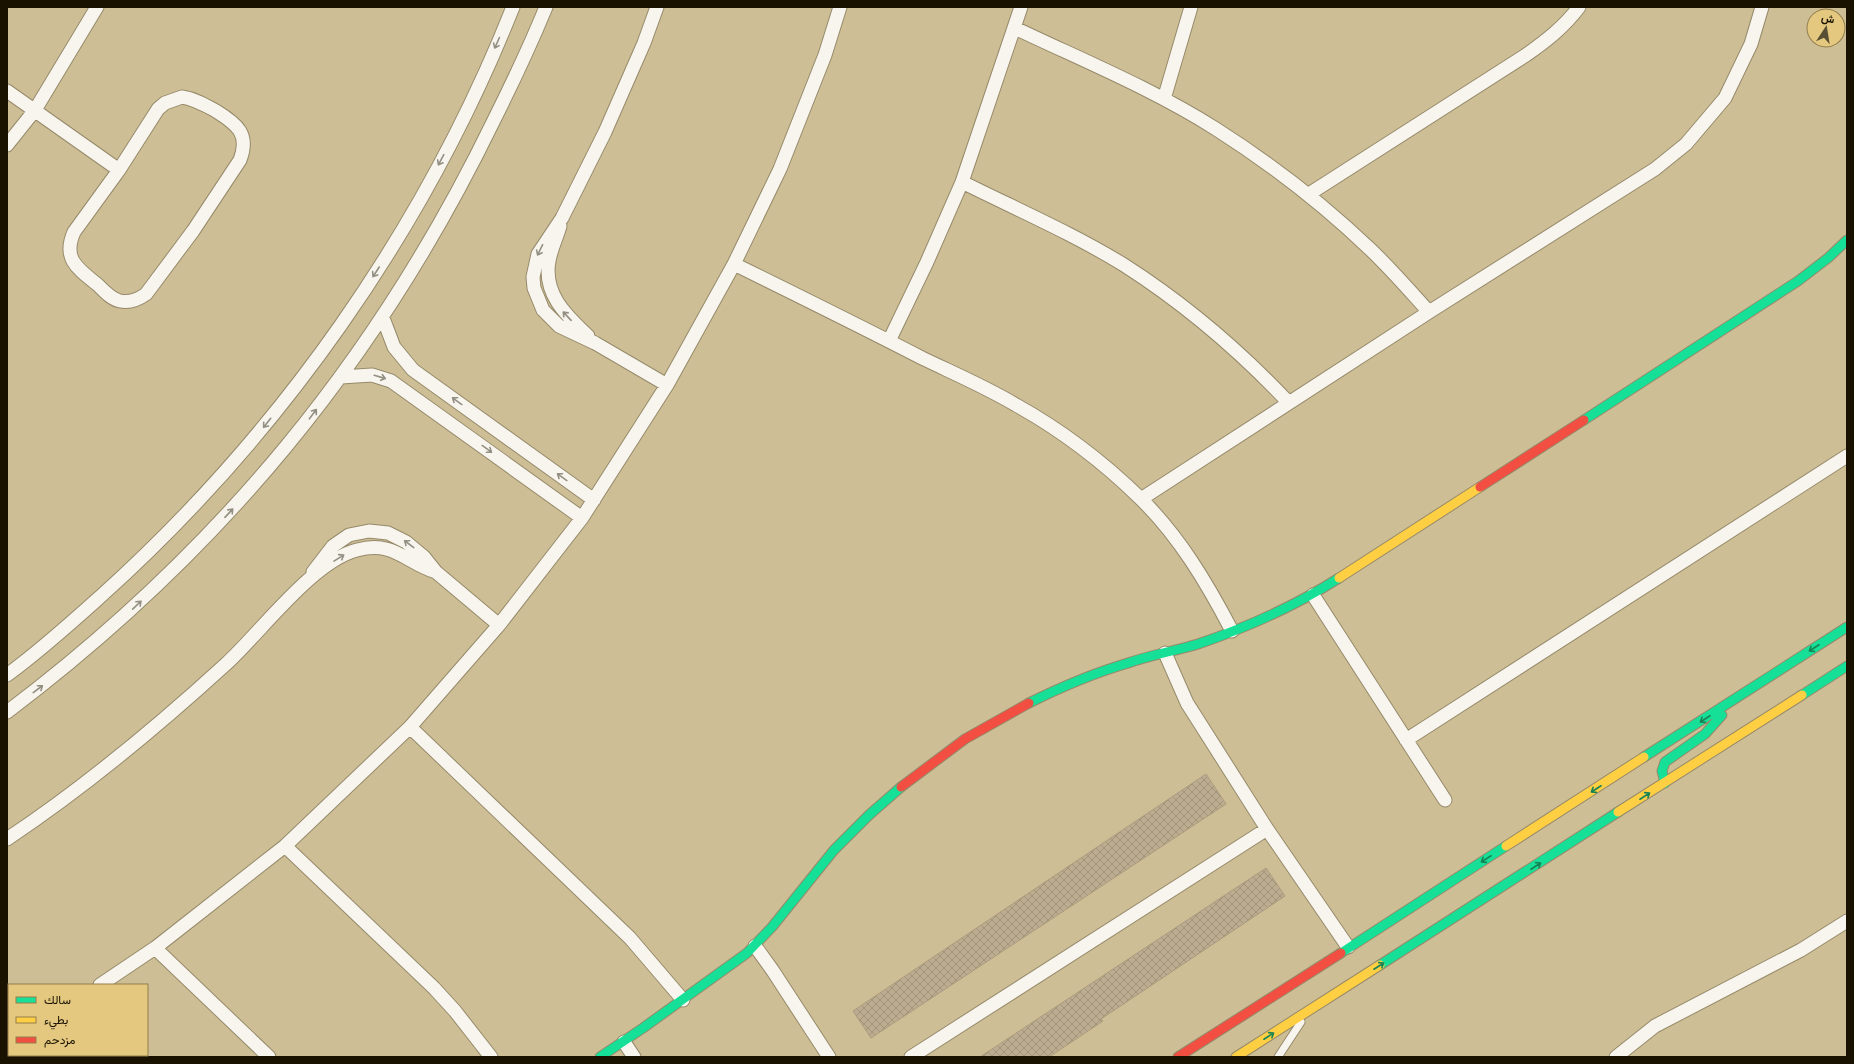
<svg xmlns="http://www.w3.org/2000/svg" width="1854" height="1064" font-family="Overpass,Vazirmatn,sans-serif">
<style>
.building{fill:url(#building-cross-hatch);stroke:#ab9b7d}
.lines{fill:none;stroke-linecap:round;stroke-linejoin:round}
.lane-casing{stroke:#968a6a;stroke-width:9}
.street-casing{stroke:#968a6a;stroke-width:15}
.fast-casing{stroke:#968a6a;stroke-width:11}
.slow-casing{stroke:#968a6a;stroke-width:11}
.jam-casing{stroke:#968a6a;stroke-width:11}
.lane{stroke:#f8f5ef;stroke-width:7}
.street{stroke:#f8f5ef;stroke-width:13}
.fast{stroke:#16e098;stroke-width:9}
.slow{stroke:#ffcf43;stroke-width:9}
.jam{stroke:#f24e42;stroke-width:9}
.oneway{stroke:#948f83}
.oneway2{stroke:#178354}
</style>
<defs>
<pattern id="building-cross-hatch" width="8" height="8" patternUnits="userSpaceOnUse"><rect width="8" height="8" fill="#bdad90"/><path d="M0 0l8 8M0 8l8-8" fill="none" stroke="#a2947a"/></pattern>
</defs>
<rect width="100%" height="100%" fill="#cdbe96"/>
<path class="building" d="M1206,774L1226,804L871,1038L853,1011Z
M1266,868L1285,896L1101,1019L1103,1021L1049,1057H980Z"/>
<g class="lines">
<defs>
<path id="lane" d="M1278,1057L1301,1022"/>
<path id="street" d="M657,7L644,43L605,132L562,218L538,254L533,277L534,288L543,310L559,326L595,343L667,385
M1015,28C1082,60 1153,89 1216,129C1271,164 1323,204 1371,250C1391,269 1410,291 1429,312
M7,91L119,170
M182,97C195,99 205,105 216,111C237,124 250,134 240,160L193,231L146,294C139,299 130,303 120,301C111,299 104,291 98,285C78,269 62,259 74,232L119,170L158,109L165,103Z
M1164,99L1191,7
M7,145L35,110L97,7
M962,182C1016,209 1072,233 1124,265C1185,304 1239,350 1289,403
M1309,194L1526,55C1546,41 1564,27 1579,7
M560,226C557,237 551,249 549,261C543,294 566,315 588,336
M734,264C797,295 860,326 922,358C953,373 986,387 1016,405C1061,430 1103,462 1140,498C1179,536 1207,583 1232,631
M383,318L394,347L413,370L594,500
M889,341L927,262L962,182L1021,7
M341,377L372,375L391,381L582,518
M1141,499L1429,312L1655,169L1686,144L1725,98L1751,44L1762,7
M313,572L333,546L349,535L369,531L388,533L406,542L424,557L436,572L499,625
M1313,595L1445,800
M1165,653L1187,703L1267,829L1348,947
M7,675C40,651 71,623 101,596C280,435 424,231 513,7
M7,712C219,552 377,361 493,122C512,84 530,46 546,7
M410,727L630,938L683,1000
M1406,740L1847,456
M7,839C85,787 157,727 226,664C261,632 313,561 357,550C394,540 406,563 436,572
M285,846L434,988L455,1011L491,1057
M755,946L773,971L829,1057
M155,948L269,1057
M100,985L155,948L285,846L410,727L499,625L582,518L667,385L734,264L780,169L825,55L840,7
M624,1042L634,1057
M7,1046L9,1045
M15,1055L16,1057
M911,1057L1267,829
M1616,1057L1655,1026L1801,950L1847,921"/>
<path id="fast" d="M1584,420L1798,281L1828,258L1847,240
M1802,695L1847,666
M1029,703C1061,687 1094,673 1128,663C1151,655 1175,651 1198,644C1248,627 1295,606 1339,578
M1644,757L1847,627
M1665,783L1662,771L1665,762L1705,734L1722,715
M1341,953L1506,846
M1380,965L1618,812
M600,1057L643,1028L747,953L772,927L834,850L869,815L901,787"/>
<path id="slow" d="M1339,578L1480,487
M1618,812L1802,695
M1506,846L1644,757
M1236,1057L1380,965"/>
<path id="jam" d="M1480,487L1584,420
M901,787L965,739L1029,703
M1178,1057L1341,953"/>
</defs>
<use href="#lane" class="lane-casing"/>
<use href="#street" class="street-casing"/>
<use href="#fast" class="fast-casing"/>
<use href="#slow" class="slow-casing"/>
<use href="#jam" class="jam-casing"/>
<use href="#lane" class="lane"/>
<use href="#street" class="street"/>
<use href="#fast" class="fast"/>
<use href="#slow" class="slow"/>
<use href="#jam" class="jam"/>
</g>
<defs><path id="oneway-shaft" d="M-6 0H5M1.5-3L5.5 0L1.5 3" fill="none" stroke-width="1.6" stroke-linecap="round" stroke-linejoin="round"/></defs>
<g class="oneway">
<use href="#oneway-shaft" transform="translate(497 43) rotate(114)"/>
<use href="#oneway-shaft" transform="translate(441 160) rotate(118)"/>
<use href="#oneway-shaft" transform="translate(540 250) rotate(116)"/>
<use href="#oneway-shaft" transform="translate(376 272) rotate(123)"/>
<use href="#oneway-shaft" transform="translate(567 316) rotate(-133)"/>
<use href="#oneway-shaft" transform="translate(380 377) rotate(16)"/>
<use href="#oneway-shaft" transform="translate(457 401) rotate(-144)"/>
<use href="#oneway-shaft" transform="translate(313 414) rotate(-53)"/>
<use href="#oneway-shaft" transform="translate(267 423) rotate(128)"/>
<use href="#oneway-shaft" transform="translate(487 449) rotate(36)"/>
<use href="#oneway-shaft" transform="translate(562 477) rotate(-144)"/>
<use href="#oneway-shaft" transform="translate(229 513) rotate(-47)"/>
<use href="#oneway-shaft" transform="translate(409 544) rotate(-143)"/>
<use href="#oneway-shaft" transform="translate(339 558) rotate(-32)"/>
<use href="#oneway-shaft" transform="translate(137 605) rotate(-44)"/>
<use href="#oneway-shaft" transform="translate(38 689) rotate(-37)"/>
</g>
<g class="oneway2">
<use href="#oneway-shaft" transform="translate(1814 648) rotate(147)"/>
<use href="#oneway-shaft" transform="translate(1705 719) rotate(147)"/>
<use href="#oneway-shaft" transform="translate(1596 789) rotate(147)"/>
<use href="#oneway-shaft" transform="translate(1645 796) rotate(-33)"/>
<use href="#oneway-shaft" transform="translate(1486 859) rotate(147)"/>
<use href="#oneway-shaft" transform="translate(1536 866) rotate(-33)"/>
<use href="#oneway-shaft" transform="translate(1379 966) rotate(-33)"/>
<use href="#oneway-shaft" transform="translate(1269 1036) rotate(-33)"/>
</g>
<rect width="1854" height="1064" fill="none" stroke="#191200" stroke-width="16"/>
<rect x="8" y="984" width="140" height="72" fill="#e4c87f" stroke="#937f4c"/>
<rect x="16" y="997" width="20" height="6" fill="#16e098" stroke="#937f4c"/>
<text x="44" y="1004" font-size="12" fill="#191200">سالك</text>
<rect x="16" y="1017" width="20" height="6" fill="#ffcf43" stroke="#937f4c"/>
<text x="44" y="1024" font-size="12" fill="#191200">بطيء</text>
<rect x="16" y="1037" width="20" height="6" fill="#f24e42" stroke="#937f4c"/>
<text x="44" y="1044" font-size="12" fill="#191200">مزدحم</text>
<g transform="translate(1826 28) rotate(12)"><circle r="19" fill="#e4c87f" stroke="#937f4c"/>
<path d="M0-3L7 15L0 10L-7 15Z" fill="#584e34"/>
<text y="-6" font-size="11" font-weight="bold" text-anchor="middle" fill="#191200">ش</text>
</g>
</svg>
